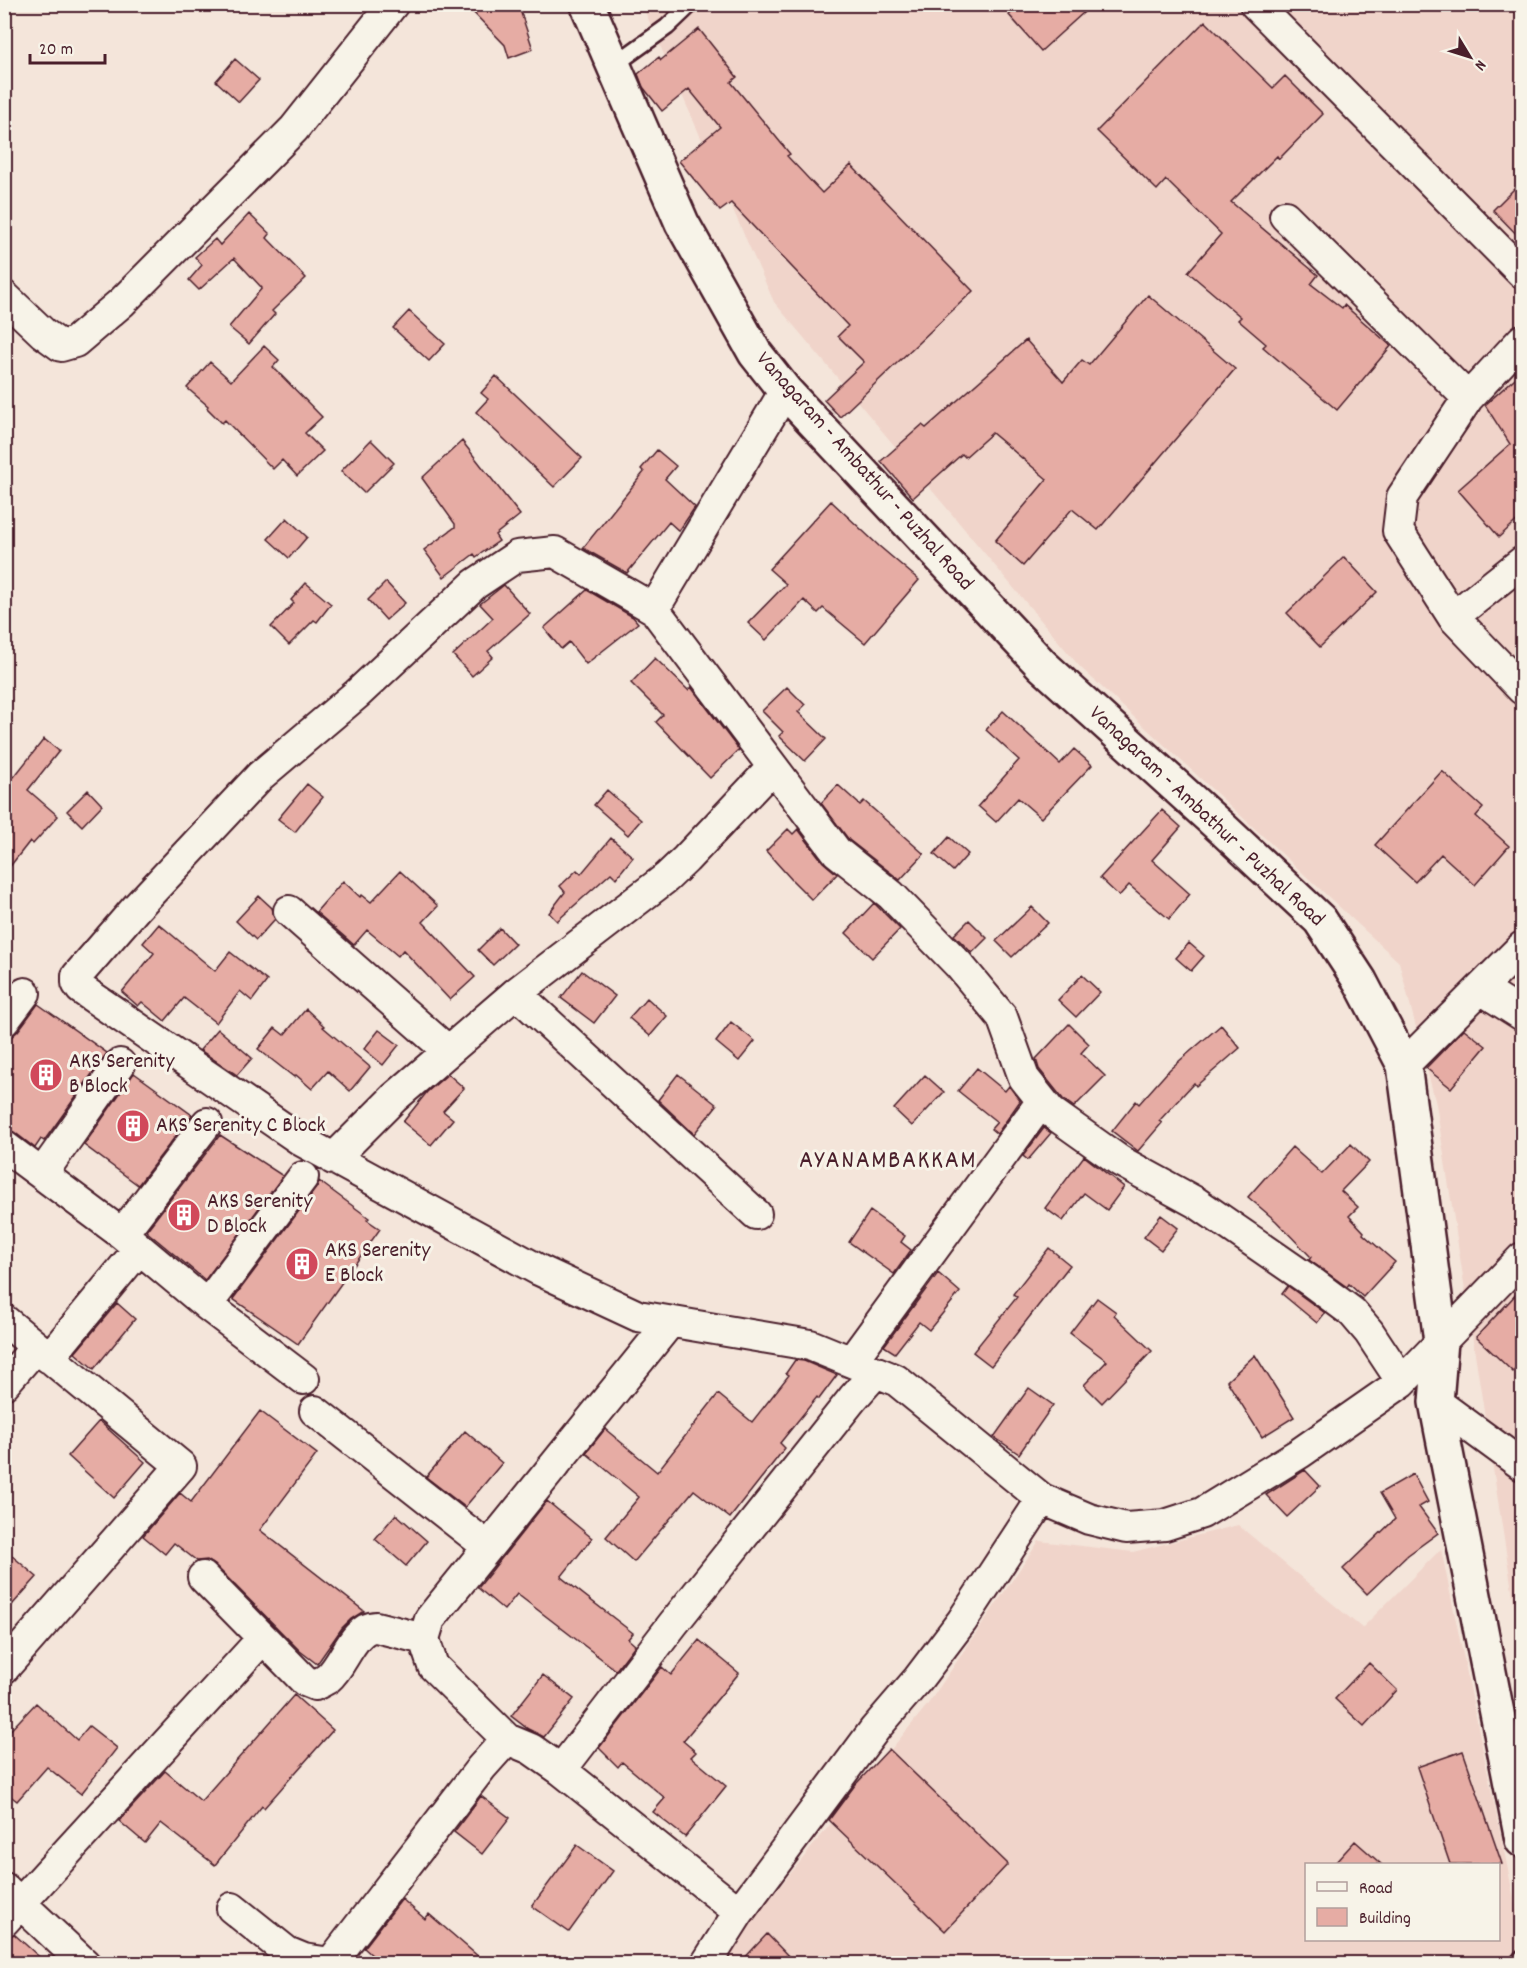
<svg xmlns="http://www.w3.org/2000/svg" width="1527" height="1968" font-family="Dekko,sans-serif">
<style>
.built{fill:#f0d4ca;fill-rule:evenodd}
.building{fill:#e6aca4;stroke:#4a1f2b;stroke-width:1.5}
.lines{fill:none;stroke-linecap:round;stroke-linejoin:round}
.lane-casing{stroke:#4a1f2b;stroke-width:20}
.street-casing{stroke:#4a1f2b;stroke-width:34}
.primary-casing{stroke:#4a1f2b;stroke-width:38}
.lane{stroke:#f7f3e8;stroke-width:15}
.street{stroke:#f7f3e8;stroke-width:30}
.primary{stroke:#f7f3e8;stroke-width:33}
.labels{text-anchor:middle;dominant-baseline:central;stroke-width:6;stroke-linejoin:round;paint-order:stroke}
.street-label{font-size:22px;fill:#4a1f2b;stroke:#f7f3e8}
.poi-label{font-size:22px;fill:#4a1f2b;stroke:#f7f3e8;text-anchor:start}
.quarter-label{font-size:26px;letter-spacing:1.5px;fill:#4a1f2b;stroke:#f7f3e8}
</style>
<rect width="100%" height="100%" fill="#f4e5da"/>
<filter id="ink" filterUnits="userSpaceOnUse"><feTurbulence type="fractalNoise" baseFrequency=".0167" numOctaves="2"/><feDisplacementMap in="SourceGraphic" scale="12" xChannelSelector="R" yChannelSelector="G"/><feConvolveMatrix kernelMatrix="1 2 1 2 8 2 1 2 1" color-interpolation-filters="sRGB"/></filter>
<g filter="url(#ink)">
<path class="built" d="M642,5H1522V1654L1436,1104L1399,962L1080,667L774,302Z
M1238,1525L1362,1628L1441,1549L1522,1937V1963L717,1964L928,1704L1039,1541L1133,1552ZM1306,1864H1498V1940H1306Z"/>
<path class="building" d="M465,4H518L533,49L509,58L505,45Z
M1022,4H1093L1041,51L1009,15Z
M1205,21L1273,88L1285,76L1323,114L1279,159L1277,156L1231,202L1318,275L1311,284L1342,308L1344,305L1391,346L1337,410L1263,347L1266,344L1238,320L1241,317L1188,272L1221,234L1166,180L1157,190L1097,131Z
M699,29L737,77L731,82L790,154L787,156L822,193L851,165L973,291L840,417L824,400L864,362L838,336L848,326L731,203L720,211L679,161L720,127L689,89L662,111L643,87L638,74L659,57L661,60Z
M235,59L259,80L239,102L216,81Z
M1522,181V240L1493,210Z
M249,214L270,234L267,238L306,278L272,311L275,314L249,344L229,327L262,288L234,258L199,290L189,280L202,265L195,257L215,239L220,245Z
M1148,295L1235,369L1098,530L1072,509L1023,566L995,541L1047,479L992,433L965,457L962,454L913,498L881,461L922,425L926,428L1026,340L1063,382L1082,360L1089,365Z
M409,311L445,344L429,361L393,328Z
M264,346L279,360L273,367L322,417L305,433L323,451L297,476L282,460L273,469L225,420L222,423L207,408L208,406L187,388L210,362L231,381Z
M1522,372V516L1499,537L1458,490L1510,444L1485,405Z
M496,376L582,458L554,487L476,412L488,399L481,393Z
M371,440L394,463L364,493L341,471Z
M462,441L520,515L495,535L499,541L476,557L474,554L444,577L424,550L455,527V524L422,478Z
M657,450L676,466L665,479L695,507L679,531L669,522L627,573L583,548L644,472L641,469Z
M831,501L879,546L919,580L865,643L823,608L818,613L804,600L766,640L748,623L786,584L769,569Z
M287,518L307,537L289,558L268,539Z
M1344,557L1377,592L1320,647L1287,613Z
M386,582L405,603L386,620L368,600Z
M306,583L331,604L317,622L314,620L289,645L271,627L294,603L291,600Z
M504,585L530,614L488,651L493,657L472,676L453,655L493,618L480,604Z
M587,590L633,617L638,623L586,664L569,642L561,649L544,628Z
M655,658L688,690L691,687L739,750L710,778L656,722L663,715L631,683Z
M787,687L805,705L798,712L826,739L805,761L779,736L783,732L762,711Z
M1003,711L1060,764L1074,749L1092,765L1041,818L1018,798L996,822L978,806L1019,760L986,730Z
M44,739L59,751L28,790L58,816L33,844L30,841L4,874V769L14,777Z
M1442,771L1483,808L1476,816L1509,846L1475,885L1441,854L1415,882L1375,845Z
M307,784L323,797L295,832L278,819Z
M838,785L860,805L864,801L924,854L900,880L849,840L821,803Z
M88,790L102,805L82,826L67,811Z
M607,790L641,820L628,835L594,805Z
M1162,810L1181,827L1152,860L1190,894L1169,919L1129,885L1119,896L1100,878Z
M788,829L793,834L798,829L823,862L837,874L812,900L792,880L766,851Z
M949,837L968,854L953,871L934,854Z
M611,838L633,857L616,878L611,873L557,921L549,913L565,892L560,886L577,870L581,874Z
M400,871L438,906L423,922L475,977L450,1000L403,950L398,956L367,930L354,945L316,912L343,881L360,897L362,895L371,902Z
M259,896L272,908L275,919L256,940L236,921Z
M874,903L900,929L872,958L846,933Z
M1032,907L1048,923L1012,957L996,941Z
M969,920L987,938L972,953L954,935Z
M159,924L215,971L230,952L267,981L252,1001L240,991L216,1023L184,998L165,1021L142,1002L138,1006L122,992L154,953L143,943Z
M500,928L515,944L493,965L478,950Z
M1189,943L1204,956L1191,971L1176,958Z
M582,971L615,996L594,1023L561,998Z
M1082,975L1100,992L1076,1017L1058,1000Z
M647,998L667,1016L650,1036L629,1018Z
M38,1004L107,1053L44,1141L41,1139L35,1148L14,1132L4,1129V1038L11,1037L18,1031Z
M306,1009L324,1026L323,1027L370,1067L350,1091L328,1071L312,1089L296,1075L294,1077L258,1049L275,1028L284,1035Z
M731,1022L755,1041L739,1061L716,1042Z
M1069,1024L1089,1044L1081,1053L1105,1076L1074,1107L1063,1099L1039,1069L1036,1059Z
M1221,1025L1240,1048L1196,1086L1194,1083L1159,1121L1162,1123L1138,1151L1112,1131L1136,1101L1139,1104L1170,1069Z
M218,1029L252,1058L237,1075L200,1050Z
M1464,1029L1486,1046L1451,1088L1426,1068Z
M379,1030L399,1045L383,1065L364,1049Z
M977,1068L1005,1091L1009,1086L1020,1101L997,1134L991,1129L997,1122L958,1091Z
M134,1073L192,1115L138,1185L84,1145Z
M448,1074L464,1088L443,1111L453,1119L431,1145L403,1122L427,1092Z
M678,1074L717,1105L694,1134L658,1100Z
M925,1075L944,1092L912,1126L894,1109Z
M1044,1128L1051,1133L1028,1160L1023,1156Z
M220,1135L283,1176L205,1280L146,1231Z
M1351,1144L1369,1162L1341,1191L1358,1207L1349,1216L1364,1232L1363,1234L1395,1262L1363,1297L1349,1284L1347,1287L1309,1260L1311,1257L1276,1221L1248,1197L1292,1147L1322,1174Z
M1084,1156L1124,1187L1107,1210L1084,1193L1063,1221L1045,1208Z
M319,1181L369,1218L367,1220L380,1229L298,1344L233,1299L317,1187Z
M870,1211L905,1236L901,1242L911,1250L894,1274L849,1242Z
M1161,1215L1178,1228L1161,1250L1144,1237Z
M1049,1248L1070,1265L991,1366L973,1352L1017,1297L1013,1294Z
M938,1273L960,1292L929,1330L919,1322L895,1353L884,1346Z
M1288,1286L1325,1313L1317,1323L1282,1294Z
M1522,1288V1362L1513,1372L1476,1337Z
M1097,1298L1116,1312L1114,1315L1152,1351L1102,1403L1084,1385L1107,1361L1070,1333Z
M117,1303L135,1319L94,1369L75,1353Z
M1255,1355L1294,1417L1262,1437L1227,1381Z
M795,1360L804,1361L837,1375L819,1399L817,1397L780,1443L785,1448L730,1518L694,1490L634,1562L606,1537L639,1497L586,1453L605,1429L657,1472L718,1394L752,1422L789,1375L786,1373Z
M1029,1388L1053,1405L1019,1454L994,1437Z
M260,1411L317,1454L260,1530L364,1611L351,1619L342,1628L317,1664L300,1651L215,1565L207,1560L197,1561L174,1543L165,1554L143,1536L180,1493L191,1502Z
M99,1421L145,1462L114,1498L68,1456Z
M465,1431L502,1463L465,1507L426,1477Z
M1305,1470L1320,1486L1287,1517L1266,1495Z
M1413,1474L1428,1502L1419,1507L1438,1533L1408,1555L1367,1594L1343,1569L1395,1519L1380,1493Z
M547,1501L592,1538L561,1577L633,1633L628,1639L635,1645L616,1670L517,1594L504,1610L478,1588Z
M396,1514L427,1541L406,1566L375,1539Z
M4,1549L37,1577L4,1614Z
M699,1640L739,1673L683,1741L696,1752L691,1757L726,1786L685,1837L653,1812L665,1798L622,1762L618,1767L599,1748L662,1667L671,1675Z
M1369,1663L1397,1690L1364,1726L1335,1699Z
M543,1675L574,1699L544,1737L528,1729L511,1716Z
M294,1695L333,1730L264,1808L262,1806L215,1865L161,1823L145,1843L119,1821L165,1771L201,1801Z
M36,1703L77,1740L89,1726L117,1748L81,1794L47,1767L17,1801L4,1791V1737Z
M889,1749L1008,1864L945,1931L829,1820L855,1785Z
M1463,1751L1502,1864H1450L1417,1767Z
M481,1796L510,1818L482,1854L454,1832Z
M1355,1841L1381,1864H1334Z
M577,1845L613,1871L569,1932L532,1906Z
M402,1899L425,1919L429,1914L487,1964H382L364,1948Z
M14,1934L47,1964H4V1938Z
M767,1934L796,1964H739Z"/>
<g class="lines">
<defs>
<path id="lane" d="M614,65L667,27L691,4
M1517,1964L1522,1958"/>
<path id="street" d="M1255,4L1522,273
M1285,216L1468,398
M4,296L43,333L61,346L75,342L122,302L294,129L393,4
M1522,340L1468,398L1402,497L1398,531L1453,617L1522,689
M785,391L654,609L555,552L517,556L475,584L357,694L260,776L137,907L77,976V983L81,989L302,1141L539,1270L638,1316L810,1345L896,1380L1042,1499L1089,1519L1126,1528L1165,1525L1202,1513L1300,1453L1402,1382L1522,1258
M654,609L837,852L891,895L959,965L1002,1017L1024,1078L1051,1112L1120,1161L1197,1203L1313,1283L1352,1312L1369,1332L1402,1382
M1453,617L1522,562
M289,911L448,1051
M1481,989L1522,1015
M516,993L756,1214
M4,1021L25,993
M1404,1065L1522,947
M4,1146L122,1234L207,1305L304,1379
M333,1159L394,1098L516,993L666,878L686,859L773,767
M42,1174L120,1064
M122,1234L207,1123
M207,1305L303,1177
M4,1320L181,1466L4,1668
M49,1358L139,1249
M851,1362L1042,1101
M4,1384L36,1347
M1436,1402L1522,1465
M315,1411L488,1547
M203,1577L305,1681L315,1685C319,1683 324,1681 328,1678C344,1665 353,1627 376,1627L424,1639
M507,1739L433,1666L424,1639L430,1619L670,1322
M561,1770L739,1912
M4,1888L85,1964
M232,1908L287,1952L304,1959L330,1963
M4,1921L263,1638
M330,1964L481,1768L507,1739L531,1749L561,1770L673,1624L853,1398L876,1372
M706,1964L739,1912L875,1729L918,1679L962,1621L1042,1499"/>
<path id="primary" d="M587,4L682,223L755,353L785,391L1042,665L1225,831L1320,920L1360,981L1404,1065L1441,1341L1436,1402L1522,1840"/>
</defs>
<use href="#lane" class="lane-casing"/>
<use href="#street" class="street-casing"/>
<use href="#primary" class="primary-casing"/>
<use href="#lane" class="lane"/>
<use href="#street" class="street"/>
<use href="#primary" class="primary"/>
</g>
</g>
<defs>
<symbol id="building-disc" viewBox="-11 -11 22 22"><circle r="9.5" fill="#d1495b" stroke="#f7f3e8"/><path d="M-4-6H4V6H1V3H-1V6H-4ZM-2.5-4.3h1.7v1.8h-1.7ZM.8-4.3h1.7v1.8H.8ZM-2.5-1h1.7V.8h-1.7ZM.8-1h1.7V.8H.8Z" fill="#fff"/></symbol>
</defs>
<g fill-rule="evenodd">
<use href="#building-disc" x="27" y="1056" width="38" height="38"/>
<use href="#building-disc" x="114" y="1107" width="38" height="38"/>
<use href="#building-disc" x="165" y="1196" width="38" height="38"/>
<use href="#building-disc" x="283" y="1245" width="38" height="38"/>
</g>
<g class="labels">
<g class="street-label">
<text transform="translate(864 472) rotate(48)">Vanagaram - Ambathur - Puzhal Road</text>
<text transform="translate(1206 817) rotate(43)">Vanagaram - Ambathur - Puzhal Road</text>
</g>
<g class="poi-label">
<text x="69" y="1062">AKS Serenity<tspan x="69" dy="25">B Block</tspan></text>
<text x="156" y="1126">AKS Serenity C Block</text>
<text x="207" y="1202">AKS Serenity<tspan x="207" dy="25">D Block</tspan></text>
<text x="325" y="1251">AKS Serenity<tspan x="325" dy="25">E Block</tspan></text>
</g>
<g class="quarter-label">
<text x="888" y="1161">AYANAMBAKKAM</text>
</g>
</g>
<rect width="1527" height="1968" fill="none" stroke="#f7f3e8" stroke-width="24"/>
<rect x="12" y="12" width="1503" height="1944" fill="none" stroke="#4a1f2b" stroke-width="2" filter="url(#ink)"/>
<rect x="1305" y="1863" width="195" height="78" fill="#f7f3e8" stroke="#b29e9c" stroke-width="1.5"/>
<rect x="1317" y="1882" width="30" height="9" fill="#f7f3e8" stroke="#b29e9c" stroke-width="1.5"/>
<text x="1359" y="1893" font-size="18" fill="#4a1f2b">Road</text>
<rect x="1317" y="1908" width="30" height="18" fill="#e6aca4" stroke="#b29e9c" stroke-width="1.5"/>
<text x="1359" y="1923" font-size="18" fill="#4a1f2b">Building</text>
<g transform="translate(1470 57) rotate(128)" stroke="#f7f3e8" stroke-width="4.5" paint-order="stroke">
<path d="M0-4.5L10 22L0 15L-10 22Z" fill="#4a1f2b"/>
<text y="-9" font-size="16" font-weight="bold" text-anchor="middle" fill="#4a1f2b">N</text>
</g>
<path d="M30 54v9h75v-9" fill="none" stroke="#4a1f2b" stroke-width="3"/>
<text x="39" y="54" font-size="18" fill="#4a1f2b" stroke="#f7f3e8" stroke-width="4.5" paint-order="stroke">20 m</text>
</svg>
